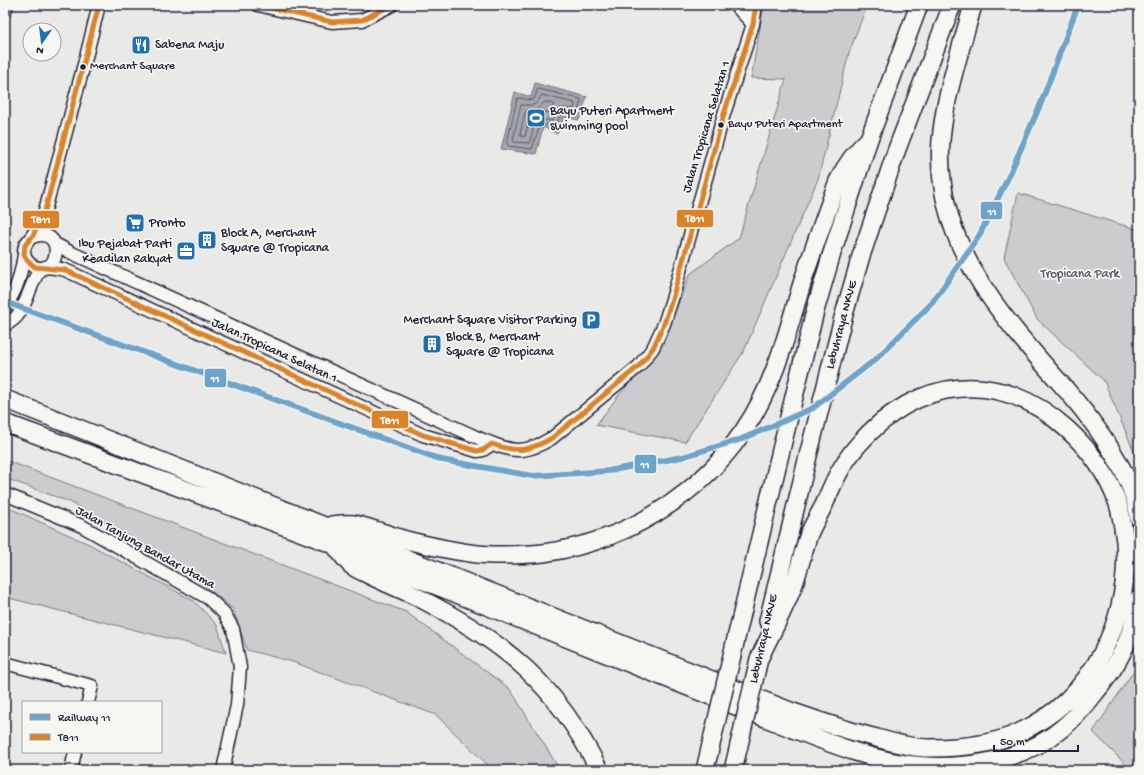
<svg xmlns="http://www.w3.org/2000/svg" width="1144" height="775" font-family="'Gochi Hand',sans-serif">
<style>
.green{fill:#ccccce;stroke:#777784}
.water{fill:#a5a5ac;stroke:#71717f}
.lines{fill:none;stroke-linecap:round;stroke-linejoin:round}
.shore{stroke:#565668;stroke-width:1}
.minor-casing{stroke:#22223b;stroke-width:15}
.highway-casing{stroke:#22223b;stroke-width:20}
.minor{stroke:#f6f6f2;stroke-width:12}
.highway{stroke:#f6f6f2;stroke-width:17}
.highway-bridge-casing{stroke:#22223b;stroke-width:20;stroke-linecap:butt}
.highway-bridge{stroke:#f6f6f2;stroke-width:17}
.bus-1-casing{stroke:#f6f6f2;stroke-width:8}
.bus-1{stroke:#da8329;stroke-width:5}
.rail-1-casing{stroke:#f6f6f2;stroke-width:9}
.rail-1{stroke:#6ea3ca;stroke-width:6}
.bus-dot{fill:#22223b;stroke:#f6f6f2;stroke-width:1.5}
.labels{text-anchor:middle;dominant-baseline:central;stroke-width:3.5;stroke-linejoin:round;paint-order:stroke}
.bus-label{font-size:12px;fill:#22223b;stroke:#f6f6f2;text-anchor:start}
.poi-label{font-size:13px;fill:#22223b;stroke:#f6f6f2;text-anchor:start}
.street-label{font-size:13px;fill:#22223b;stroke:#f6f6f2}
.park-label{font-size:13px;fill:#555567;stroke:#f6f6f2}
.line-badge{stroke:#f6f6f2;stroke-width:1.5}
.badge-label{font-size:11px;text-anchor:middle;font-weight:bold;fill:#fff}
</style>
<rect width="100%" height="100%" fill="#e9e9e7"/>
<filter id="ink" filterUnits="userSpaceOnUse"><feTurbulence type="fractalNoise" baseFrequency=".025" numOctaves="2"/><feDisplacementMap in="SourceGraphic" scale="8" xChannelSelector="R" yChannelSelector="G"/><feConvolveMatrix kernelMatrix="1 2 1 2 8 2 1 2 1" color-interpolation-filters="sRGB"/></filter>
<g filter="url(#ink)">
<path class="green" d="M764,5H867L849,53L818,179L744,351L685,442L596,425L619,395L660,349L690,274L739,238L786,79L751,78Z
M1018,193L1139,230V463L1104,381L1037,319L1004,258Z
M5,460L406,612L510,689L560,770H493L436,715L293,662L247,650L233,609L184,569L70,502L5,478Z
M5,506L89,544L194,601L217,625L226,653L5,597Z
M1139,665V770H1131L1093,732L1133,672Z"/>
<path class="water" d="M535,83L587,97L579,120L564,117L557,134L543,127L536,154L501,149L515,92L531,97Z"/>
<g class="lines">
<path class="shore" d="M539,89L581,99V101L577,114L575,115L565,113H562L554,127L544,124L540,125L532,149L508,146L507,143L517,99L519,98L532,100L535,98L537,90Z
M542,95L574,103L575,104L574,108L572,109C558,106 558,111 552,121C529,116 536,128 529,143L514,142L513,139L521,105H534L538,101Z
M545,102L554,104L550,112L538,113L537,110Z
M527,111H535L536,113L529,121L525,136L522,137L520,134L525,113Z"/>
<defs>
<path id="minor" d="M258,5L332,22L362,20L392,5
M735,5L753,24
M5,11L7,5
M32,237C66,224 61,280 33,266C28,263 24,258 24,251C24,243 30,240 34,233C38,227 41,221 44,214L86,57L99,5
M55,244L72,253L476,437C509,450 519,458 552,438L639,366L653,348L664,324L673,296L724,114L753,24L756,5
M45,267L55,268L65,270L423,435L477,451L483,450L492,444
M5,306C17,292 21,273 24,255
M5,325C28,315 27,286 41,268
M5,494L82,526L208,598L224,613L233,629L240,667L237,705L223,770
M5,663L92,686L88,702
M71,770L75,752"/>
<path id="highway" d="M973,5C961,49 945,94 941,140C933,245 1005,320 1069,393C1097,426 1133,474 1139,518
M5,399L790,711C819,721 847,731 877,738C894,743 913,748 930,748C960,748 993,745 1020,732C1093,698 1131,619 1125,541C1123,529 1122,516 1118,504C1108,475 1089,449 1067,429C999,367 917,377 858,445C842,463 833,483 824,505C819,515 813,524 809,534C804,549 800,565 795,581C786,607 771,633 759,659
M5,423L335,545L798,731C830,743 864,757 899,763C949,772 1020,764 1060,730C1073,720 1085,706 1095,693C1108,677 1121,658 1128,639C1133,626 1136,612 1139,598
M332,525C339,524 347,523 354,524C372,528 389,535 406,540C434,547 464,554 492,555C509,555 527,555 543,553C635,541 719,484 761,401C781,361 791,319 804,277C815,245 826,213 838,181C846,164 856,151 869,139
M336,547C341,553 346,561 352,566C356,569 361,571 365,573C384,583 404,590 423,600C506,643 557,685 599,770
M768,621L808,456L843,318L861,256L897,149L952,5
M734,647L781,450L815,311L832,253L869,139L919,5
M705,770L713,736
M733,770L739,745"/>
</defs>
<use href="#minor" class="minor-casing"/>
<use href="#highway" class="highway-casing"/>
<use href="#minor" class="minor"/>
<use href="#highway" class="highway"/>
<defs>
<path id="highway-bridge" d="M713,736L734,647
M739,745L759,659"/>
</defs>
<use href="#highway-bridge" class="highway-bridge-casing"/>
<use href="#highway-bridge" class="highway-bridge"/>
<defs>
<path id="bus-1" d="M99,5L44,214L32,237L25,245L24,255L27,260L35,267L65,270L423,435L477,451L483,450L492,444C517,453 529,451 552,438L639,366L653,348L664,324L673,296L724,114L753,24L756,5
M258,5L332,22L362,20L392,5"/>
</defs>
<use href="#bus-1" class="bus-1-casing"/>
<use href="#bus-1" class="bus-1"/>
<defs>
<path id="rail-1" d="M5,302L442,460L533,476L608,471L682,457L742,439L813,408L876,359L932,303L979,236L1008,178L1041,103L1078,5"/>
</defs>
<use href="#rail-1" class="rail-1-casing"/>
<use href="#rail-1" class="rail-1"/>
</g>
</g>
<defs>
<symbol id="restaurant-square" viewBox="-11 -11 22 22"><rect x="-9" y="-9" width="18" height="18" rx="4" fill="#1f6fb2" stroke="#f6f6f2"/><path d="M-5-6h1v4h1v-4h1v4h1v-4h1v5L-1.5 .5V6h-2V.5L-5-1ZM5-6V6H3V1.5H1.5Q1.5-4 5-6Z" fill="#fff"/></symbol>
<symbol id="stadium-square" viewBox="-11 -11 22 22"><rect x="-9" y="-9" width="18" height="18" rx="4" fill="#1f6fb2" stroke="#f6f6f2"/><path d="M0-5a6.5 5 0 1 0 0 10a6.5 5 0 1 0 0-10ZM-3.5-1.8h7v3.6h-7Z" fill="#fff"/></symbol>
<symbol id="supermarket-square" viewBox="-11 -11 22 22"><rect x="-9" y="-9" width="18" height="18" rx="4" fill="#1f6fb2" stroke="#f6f6f2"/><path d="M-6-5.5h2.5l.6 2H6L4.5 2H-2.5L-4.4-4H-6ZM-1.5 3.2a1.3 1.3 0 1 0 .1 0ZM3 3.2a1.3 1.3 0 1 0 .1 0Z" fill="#fff"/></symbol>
<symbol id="building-square" viewBox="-11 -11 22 22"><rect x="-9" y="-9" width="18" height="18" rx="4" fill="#1f6fb2" stroke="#f6f6f2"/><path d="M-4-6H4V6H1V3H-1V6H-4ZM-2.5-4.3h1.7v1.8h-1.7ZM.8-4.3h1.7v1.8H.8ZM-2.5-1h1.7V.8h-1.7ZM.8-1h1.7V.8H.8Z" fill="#fff"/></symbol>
<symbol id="office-square" viewBox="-11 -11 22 22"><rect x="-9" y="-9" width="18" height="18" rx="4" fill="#1f6fb2" stroke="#f6f6f2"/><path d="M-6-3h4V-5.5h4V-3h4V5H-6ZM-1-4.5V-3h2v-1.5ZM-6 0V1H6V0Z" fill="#fff"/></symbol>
<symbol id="parking-square" viewBox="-11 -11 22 22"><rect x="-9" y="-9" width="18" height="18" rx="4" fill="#1f6fb2" stroke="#f6f6f2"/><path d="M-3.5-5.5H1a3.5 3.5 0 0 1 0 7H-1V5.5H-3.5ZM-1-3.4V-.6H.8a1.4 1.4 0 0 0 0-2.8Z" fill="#fff"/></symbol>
</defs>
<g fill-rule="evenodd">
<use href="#restaurant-square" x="130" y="34" width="22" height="22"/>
<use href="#stadium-square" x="525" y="107" width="22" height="22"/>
<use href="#supermarket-square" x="124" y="212" width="22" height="22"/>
<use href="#building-square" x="196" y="229" width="22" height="22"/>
<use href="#office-square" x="175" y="240" width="22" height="22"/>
<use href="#parking-square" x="580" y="309" width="22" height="22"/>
<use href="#building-square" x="421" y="333" width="22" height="22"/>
</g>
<g class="bus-dot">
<circle cx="83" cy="67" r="3.5"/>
<circle cx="721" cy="125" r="3.5"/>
</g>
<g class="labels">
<g class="bus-label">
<text x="90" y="67">Merchant Square</text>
<text x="728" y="125">Bayu Puteri Apartment</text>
</g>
<g class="poi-label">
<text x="155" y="45">Sabena Maju</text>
<text x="550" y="111">Bayu Puteri Apartment<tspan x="550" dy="15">swimming pool</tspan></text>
<text x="149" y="223">Pronto</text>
<text x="221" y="233">Block A, Merchant<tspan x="221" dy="15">Square @ Tropicana</tspan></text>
<text x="172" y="244" text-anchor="end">Ibu Pejabat Parti<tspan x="172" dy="15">Keadilan Rakyat</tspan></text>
<text x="577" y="320" text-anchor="end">Merchant Square Visitor Parking</text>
<text x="446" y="337">Block B, Merchant<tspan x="446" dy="15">Square @ Tropicana</tspan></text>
</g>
<g class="street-label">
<text transform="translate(707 127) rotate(-73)">Jalan Tropicana Selatan 1</text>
<text transform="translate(842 325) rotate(-75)">Lebuhraya NKVE</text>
<text transform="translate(274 351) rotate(25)">Jalan Tropicana Selatan 1</text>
<text transform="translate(145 548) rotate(29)">Jalan Tanjung Bandar Utama</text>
<text transform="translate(764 639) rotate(-77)">Lebuhraya NKVE</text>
</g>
<g class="park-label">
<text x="1080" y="274">Tropicana Park</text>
</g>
</g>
<g class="line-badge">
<rect x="980" y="201" width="23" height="19" rx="4" fill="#6ea3ca"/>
<rect x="676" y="209" width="38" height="19" rx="4" fill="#da8329"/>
<rect x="22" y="210" width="38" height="19" rx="4" fill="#da8329"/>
<rect x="204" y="368" width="23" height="20" rx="4" fill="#6ea3ca"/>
<rect x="371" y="410" width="38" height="19" rx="4" fill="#da8329"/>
<rect x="634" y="454" width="23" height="20" rx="4" fill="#6ea3ca"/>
</g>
<g class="badge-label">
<text x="992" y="215">11</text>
<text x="695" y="222">T811</text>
<text x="41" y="223">T811</text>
<text x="215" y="382">11</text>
<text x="390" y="424">T811</text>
<text x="645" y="468">11</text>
</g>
<rect width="1144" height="775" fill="none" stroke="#f6f6f2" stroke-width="20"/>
<rect x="10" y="10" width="1124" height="755" fill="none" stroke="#22223b" stroke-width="1.5" filter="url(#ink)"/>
<rect x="22" y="701" width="140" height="52" fill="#f6f6f2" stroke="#a1a1a9"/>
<rect x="30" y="714" width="20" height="6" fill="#6ea3ca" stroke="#a1a1a9"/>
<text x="58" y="721" font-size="12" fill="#22223b">Railway 11</text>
<rect x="30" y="734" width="20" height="6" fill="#da8329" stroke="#a1a1a9"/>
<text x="58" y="741" font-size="12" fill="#22223b">T811</text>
<g transform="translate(42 42) rotate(194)"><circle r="19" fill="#f6f6f2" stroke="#a1a1a9"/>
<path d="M0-3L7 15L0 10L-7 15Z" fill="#1f6fb2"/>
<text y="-6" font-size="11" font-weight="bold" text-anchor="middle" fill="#22223b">N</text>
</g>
<path d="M994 745v6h84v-6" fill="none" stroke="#22223b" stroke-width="2"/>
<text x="1000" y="745" font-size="12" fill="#22223b" stroke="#f6f6f2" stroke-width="3" paint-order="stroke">50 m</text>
</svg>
